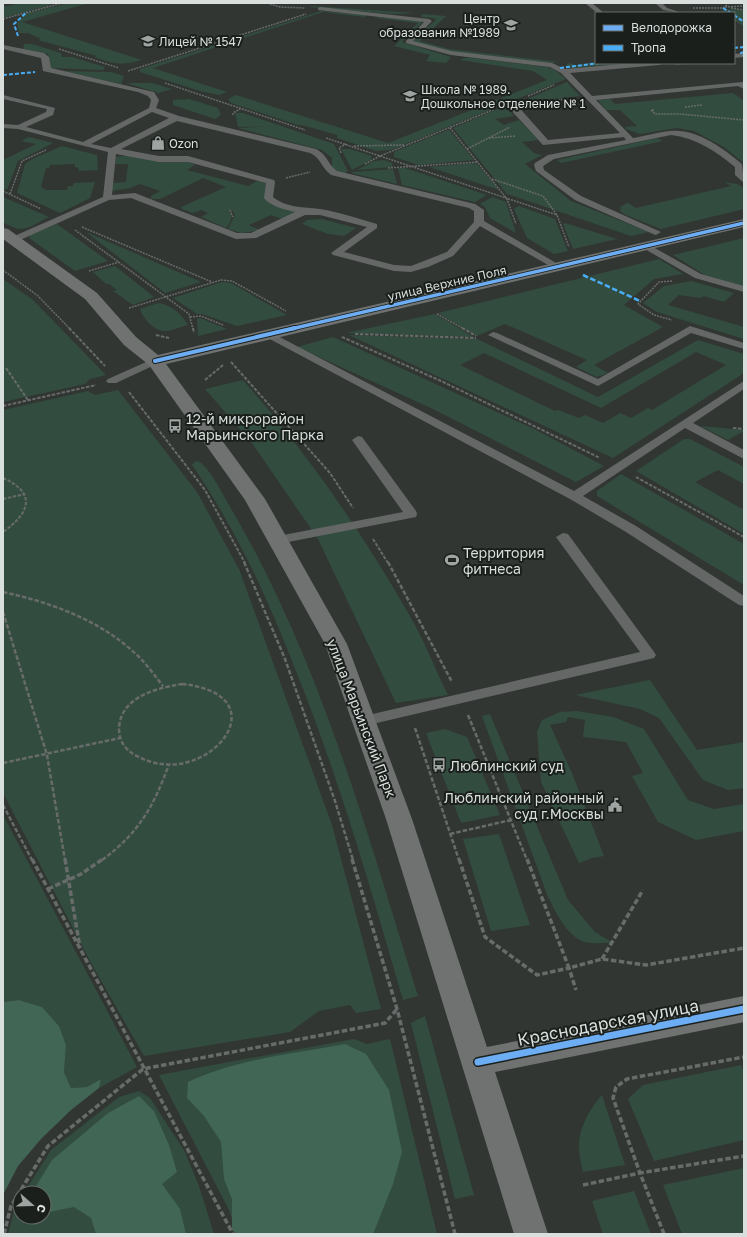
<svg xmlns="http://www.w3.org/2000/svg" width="747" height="1237" font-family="'Golos Text',sans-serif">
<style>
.green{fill:#334c40;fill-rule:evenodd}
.forest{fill:#416656}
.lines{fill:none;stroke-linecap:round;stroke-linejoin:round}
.path-far3{stroke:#676b69;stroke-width:1.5;stroke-dasharray:2 1;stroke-linecap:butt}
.path-far2{stroke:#676b69;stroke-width:2;stroke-dasharray:3.5 1.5;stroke-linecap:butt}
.path-far1{stroke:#676b69;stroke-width:2.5;stroke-dasharray:4.5 2;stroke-linecap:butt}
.path{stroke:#676b69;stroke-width:3.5;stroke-dasharray:5.5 2.5;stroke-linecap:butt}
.lane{fill:#656766;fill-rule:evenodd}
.secondary{fill:#6f7270;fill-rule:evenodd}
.quiet-far1{stroke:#49aef6;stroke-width:2;stroke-dasharray:4 2;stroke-linecap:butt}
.quiet{stroke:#49aef6;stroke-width:2.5;stroke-dasharray:5.5 2.5;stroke-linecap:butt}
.cycleway-far2-casing{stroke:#1a1f1c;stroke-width:5}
.cycleway-far1-casing{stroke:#1a1f1c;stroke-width:6}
.cycleway-casing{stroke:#1a1f1c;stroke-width:10}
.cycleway-far2{stroke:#6dadf4;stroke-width:3.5}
.cycleway-far1{stroke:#6dadf4;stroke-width:4}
.cycleway{stroke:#6dadf4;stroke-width:7}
.labels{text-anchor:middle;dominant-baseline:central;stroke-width:4;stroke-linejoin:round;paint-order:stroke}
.far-poi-label{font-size:12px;fill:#d8dfdc;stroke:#1a1f1c;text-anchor:start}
.far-street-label{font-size:12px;fill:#d8dfdc;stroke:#1a1f1c}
.poi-label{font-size:14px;fill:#d8dfdc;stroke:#1a1f1c;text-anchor:start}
.street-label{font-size:14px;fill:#d8dfdc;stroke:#1a1f1c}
.near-street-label{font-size:17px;fill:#d8dfdc;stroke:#1a1f1c}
</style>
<rect width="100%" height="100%" fill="#313633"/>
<path class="green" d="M20,3H52L49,4L50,5L3,18V7Z
M69,3H89L22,22L142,60C120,66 114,64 94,57L97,56L38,40L41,39L28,33H19L17,23L27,13Z
M311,6L415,13L393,14L309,7Z
M734,9L744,11V27L734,20V13H725L721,10Z
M321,11L366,15L365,17L323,12L153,68L227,92L219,95L200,91L140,72V69Z
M422,14L446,16L420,41L449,49L559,62L551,63L454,52L417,43L414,41V39L436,20L434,18L421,17Z
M378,17L421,21L422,23L402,42L451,57L446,63L426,61L430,55L394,46L418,23L376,18Z
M24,44H32L61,53L62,57H72L105,67L103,70L51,68L48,54L23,49Z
M472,58L548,67L555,70L566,79L391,150L376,151L337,138V135L302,125H298L231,103L228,99L236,95L388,143L547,80L533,71L460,60L465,58Z
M596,62V63H636L572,68L566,66L568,63L577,65Z
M63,71L111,72L124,76L121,84Z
M567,82L580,96L518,103Z
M126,83H152L172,89L159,93Z
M733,93L744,101V163L724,147L694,131L677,128L640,134L626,129L625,127L637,126L620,110H606L598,100L610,99L615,104Z
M189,99L218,108L221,115L215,119L173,105V100Z
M505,106L514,116L495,119L504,125L519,120L538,140L522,142L534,153L542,155L525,164L571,201L649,232L631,236L507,194L453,128Z
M235,113H243L334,144L348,171C343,176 337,172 332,168V158L322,150L238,128L271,126L238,127Z
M448,130L450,131L474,160L419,165L394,157V152Z
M29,137L53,143L18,161L7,190L3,188V160L36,144L21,141Z
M657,138L663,141L561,163L557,160Z
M62,146L97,155L98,170L78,171L79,168L75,167V164L50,165L49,168H46L41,187L46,190H67L68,186H73L74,183L95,182L90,198L60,213L17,193L25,164L32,159Z
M341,149H350L372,156L371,160L352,170Z
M128,155L186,161L195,165L187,170L248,186L257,181L266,183L265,198L272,205L296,212L283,219L271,215L249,225L260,230L242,233L228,229L235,215L232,210L229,211L232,215L230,223L226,228L201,217L208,213L201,210L193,213L182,209L181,207L226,187L203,178L160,199H151V196L160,191L140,184L130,188L111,191L113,183L126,182L128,164H115L116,157Z
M384,160L392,163L393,167L357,170L374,161Z
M473,163L477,164L499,190L429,167Z
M398,168H405L487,195L475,202L402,185Z
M393,169L397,184L351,173L353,172Z
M724,182L737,184L744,188V209L661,229L626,215L620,211L621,206L628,203L636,208L731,186Z
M3,197L49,217C28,227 24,235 3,222Z
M492,197L506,202L516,233L490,218L485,207L480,204Z
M519,206L555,219L568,251L554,254L527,238L514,209Z
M322,219L356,228L344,236L328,234L302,224L307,220Z
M565,223L617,239L573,249L563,224Z
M57,224L108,261L75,271L29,238L30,235Z
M86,232L201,282L165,293Z
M744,238V286L705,275L673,255Z
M659,259L683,274L654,279L624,305L663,327L594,365L608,373L597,377L576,367L587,360L505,324L477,336L438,313Z
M115,266L154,297L133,305L113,291L117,290L109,284H106L93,272Z
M3,279L33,300L106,375L90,379L85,384L3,402Z
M691,281L734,293L724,302L704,296L701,298L679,295L668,305L744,327V339L657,312L643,303L664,286Z
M222,282L231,283L287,315L237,326L202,314H197L173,298Z
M158,303C170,304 182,314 188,325C170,330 162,337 148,322C144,317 142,315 140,309Z
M435,314L474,337L346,333Z
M200,318L227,329L198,336L197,319Z
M349,335L477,339L598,397L698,340L744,354V373L613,458ZM696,352L726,365L652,410L648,408L631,418L620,413L603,423L585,415L579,418L558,410L555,411L460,365L484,353L601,408Z
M333,337L534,429L604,466L576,482L433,409L297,347Z
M243,380C307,453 363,533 411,618C425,642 435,669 448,695L396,703L318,539L252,443L205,389Z
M118,390L197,492L239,569L332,825L381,1009L356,1013L350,1005L319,1011L290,1032L144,1056L91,963L3,793V410L88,391L95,395Z
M700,426L744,430V431L728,440Z
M684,439H690L744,467V484L718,470L695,482L744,510V534L636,471Z
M198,461C209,466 223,495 229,505C319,657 366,829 418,996L403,1000C370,886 337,771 292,661C265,592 234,526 192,465L194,462Z
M621,474L744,544V585L597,496V491Z
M650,680L697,750L744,742V788L728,790L703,780L659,718L640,709L575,695Z
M577,711L613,717L644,729L688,800L714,809L744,804V831L696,840L658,822L632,776L643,773L626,742L583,737L585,720L568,717L566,722L550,725L572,773L604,856L592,858L579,863L541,782L537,732L542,720L560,712Z
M490,714L568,900L595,932L613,943C605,942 598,944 591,943C569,942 557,914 548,897L482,716Z
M445,729L467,737L500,815L461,823L426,733Z
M3,815L137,1067L99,1088L101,1079L87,1087L71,1088L64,1072L66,1045L59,1026L42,1007L19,1000L3,1002Z
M499,834L530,925L491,931L463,839Z
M425,1016L474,1195L455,1199L411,1023Z
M354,1039L367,1044L390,1039L437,1234H237L229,1210L159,1075Z
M741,1065L744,1072V1140L654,1161L628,1099L643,1085Z
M139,1091L150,1098L185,1152L199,1186L214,1234H8L15,1207L20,1199V1217H44V1193H24L51,1150L119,1097Z
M602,1095L625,1165L583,1172C581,1164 579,1155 579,1146C579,1128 590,1108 602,1095Z
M744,1168V1234H682L663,1185Z
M634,1191L651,1234H603L592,1201Z"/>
<path class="forest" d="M19,1000L42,1007L59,1026L66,1045L64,1072L71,1088L87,1087L101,1079L99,1088L71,1110L41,1139L18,1166L3,1195V1002Z
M345,1044L366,1054L389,1090L402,1152L393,1184L373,1234H237L232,1230V1199L224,1179L221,1142L204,1116L187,1098L188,1082C236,1059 293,1054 345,1044Z
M139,1096L154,1111L169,1145L177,1172L162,1184L180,1209L186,1234H96L91,1218L74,1207L44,1213V1193H32L52,1160L108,1113Z"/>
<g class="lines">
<path class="path-far3" d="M267,3L280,7L305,8
M725,7L744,6
M693,8H723L729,3
M731,8L744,10
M3,19L62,3
M59,49L119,68
M675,64L691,63
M128,71L306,14
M165,83L305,130
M528,96L554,85
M534,102L566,99
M685,107L702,105
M654,110H651L655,114H680L744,120
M233,115V113L240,109
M450,128L507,199L516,224
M326,138L557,215
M489,138L516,136
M354,146L405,145
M467,149L510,127
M341,153L339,148L346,144
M365,164L380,156L495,109
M388,168L478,162
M286,178L310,172
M492,179L543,196L557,215L569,247
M3,191L41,209
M10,194L22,161L46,150
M230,210L233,217
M82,227L212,282
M75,230L189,314L193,329
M3,270L38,296L70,329
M89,271L119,262
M672,281L659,282L638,304L654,315L672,320
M129,308L221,280L232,281L286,311
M437,314L464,329
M190,317L201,316L223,325"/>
<path class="path-far2" d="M69,328L105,366
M193,328L194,333
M462,328L476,336
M355,334L476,338
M156,335L169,338
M342,337L441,381L600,458
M231,362L330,473L353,508
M6,368L28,400
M205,380L223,365
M129,392L205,490L245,563
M3,406L96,385
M733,428L744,429
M636,477L744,537
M3,478C37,493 30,513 3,532
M3,499L25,494
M373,539L388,563"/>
<path class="path-far1" d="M244,562L285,659L335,801L353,860
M388,562L452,682
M3,592C53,603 103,621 140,658C148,666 155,676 163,686
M3,612L47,755L65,860
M182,684C285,695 206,792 139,757C127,752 119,742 119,729C120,697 156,688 182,684Z
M468,715L527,860
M415,728L459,860
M3,763L120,738
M3,805L32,860
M450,834L511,820
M102,860C139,833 154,806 169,764"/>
<path class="path" d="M32,859L233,1234
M65,859L80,948
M352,859L397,1009L455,1234
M459,859L485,937L537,975L569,968L576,990
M527,859L569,968L602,959L646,965L744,948
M48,889L81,874L103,859
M602,959L643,890
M583,1185L640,1173L613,1098L616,1087L627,1079L744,1057
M4,1234L11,1206L48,1146L143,1069L385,1023L397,1009
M664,1234L640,1173L744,1156"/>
<path class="lane" d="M585,3H592L604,13H597Z
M655,3H662L667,8L682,13L663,10Z
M320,7L429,19L432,21L431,22L413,41L451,51L552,63L565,69L633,63H663L659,65L570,73L592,96L743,82L744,89L738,86L596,100L633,138C645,136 658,132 670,131C696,128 723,148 742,164L744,183L735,175V167C716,151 696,138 671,135L554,159L543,166L544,170L581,196L661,232L656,235L653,234L575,200L536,171L534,165L535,163L548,155L626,140L624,137L543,145L507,106L509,103H515L548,140L620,133L561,73L550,67L451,55L406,43V41L424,22L318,10V8Z
M3,45L44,53L49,57L51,68L154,92L159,100L156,108L179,116L316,149C328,155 327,164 337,171L475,204L484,210V221L563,267L561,269H555L480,226L453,256L428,267L411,272L394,271L333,255L331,253L367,227L320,215H305L256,238L236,239L131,198L109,200L18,241H12V237L103,197L108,152L18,129L3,128V124L18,125L46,112L47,109L3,99V95L55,108L53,115L26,127L83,142L149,108L151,100L148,96L138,92L43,71L41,58L3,49ZM152,112L169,118L111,148L91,144ZM177,121L310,153C321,158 320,166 331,175L469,208L474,211V222L447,252L411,266L394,265L344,252L377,228V224C359,219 339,212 320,209C304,207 286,208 273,197L275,182L274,180L188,156H159L121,149ZM116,154L159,162H188L266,183L264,198C271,207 284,209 295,212L251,233H237L135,193L112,195Z
M744,53V57L734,58V54Z
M646,243L701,274L744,286V292L695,278L643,248V244Z
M690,326L744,343V349L691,333L598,386L488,335L493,332L497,333L598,379Z
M270,332L574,491L744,381V389L693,423L744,450V459L685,428L583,496L636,526L744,596V606L739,605L626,532L570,499L266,337L265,335Z
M155,358L159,359L160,361L159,363L116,383H108L106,381L108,379Z
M358,436L362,437L416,511L417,514L416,517L278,544L273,543L271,540L273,537L278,536L403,512L352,440Z
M563,533L568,534L654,652L656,655L654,658L364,726L359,725L356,721L359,717L364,716L640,652L556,537Z"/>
<path class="secondary" d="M744,219V227L166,364L265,499L347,644L412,819L487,1047L744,996V1022L495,1072L548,1234H514L386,819L325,644L245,500L149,365L124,345L85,299L3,239V228L8,229L97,293L136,337L158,355Z"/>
<path class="quiet-far1" d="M723,8L731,13
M734,15L744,22
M18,36L14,24L27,12
M734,48L744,47
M744,52L741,53L744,56
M560,68L600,63
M3,75L35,72"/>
<path class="quiet" d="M583,275L640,301"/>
<defs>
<path id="cycleway-far2" d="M291,329L744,223"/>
<path id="cycleway-far1" d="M155,361L295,328"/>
<path id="cycleway" d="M478,1062L744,1009"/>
</defs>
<use href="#cycleway-far2" class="cycleway-far2-casing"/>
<use href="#cycleway-far1" class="cycleway-far1-casing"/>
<use href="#cycleway" class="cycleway-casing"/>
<use href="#cycleway-far2" class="cycleway-far2"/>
<use href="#cycleway-far1" class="cycleway-far1"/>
<use href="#cycleway" class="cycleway"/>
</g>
<defs>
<symbol id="school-bare" viewBox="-9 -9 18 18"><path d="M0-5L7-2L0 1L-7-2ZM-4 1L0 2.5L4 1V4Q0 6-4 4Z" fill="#9ea4a1" stroke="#1a1f1c" stroke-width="2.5" paint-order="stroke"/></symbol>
<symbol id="shop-bare" viewBox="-9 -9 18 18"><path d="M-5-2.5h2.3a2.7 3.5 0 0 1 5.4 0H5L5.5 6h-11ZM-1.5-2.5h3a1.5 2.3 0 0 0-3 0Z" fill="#9ea4a1" stroke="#1a1f1c" stroke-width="2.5" paint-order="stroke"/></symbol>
<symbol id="bus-bare" viewBox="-9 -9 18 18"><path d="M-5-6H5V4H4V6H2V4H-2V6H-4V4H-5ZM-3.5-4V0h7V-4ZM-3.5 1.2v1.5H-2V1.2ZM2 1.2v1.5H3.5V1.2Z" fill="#9ea4a1" stroke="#1a1f1c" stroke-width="2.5" paint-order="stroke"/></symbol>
<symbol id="stadium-bare" viewBox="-9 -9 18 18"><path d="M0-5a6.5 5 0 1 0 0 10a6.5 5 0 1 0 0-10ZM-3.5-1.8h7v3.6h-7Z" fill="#9ea4a1" stroke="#1a1f1c" stroke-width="2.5" paint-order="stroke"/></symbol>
<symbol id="civic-bare" viewBox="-9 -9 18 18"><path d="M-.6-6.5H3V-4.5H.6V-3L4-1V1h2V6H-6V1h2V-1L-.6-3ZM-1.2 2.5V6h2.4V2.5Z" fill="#9ea4a1" stroke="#1a1f1c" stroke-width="2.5" paint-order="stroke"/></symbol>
</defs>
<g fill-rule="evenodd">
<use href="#school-bare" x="501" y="15" width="20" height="20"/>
<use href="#school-bare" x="138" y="31" width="20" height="20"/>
<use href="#school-bare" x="400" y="86" width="20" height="20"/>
<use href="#shop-bare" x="148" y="133" width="20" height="20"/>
<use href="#bus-bare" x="165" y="416" width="20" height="20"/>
<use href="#stadium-bare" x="442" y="550" width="20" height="20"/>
<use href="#bus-bare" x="429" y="755" width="20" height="20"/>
<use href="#civic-bare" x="605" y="795" width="20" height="20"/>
</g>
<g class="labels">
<g class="far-poi-label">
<text x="500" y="18" text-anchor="end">Центр<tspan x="500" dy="14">образования №1989</tspan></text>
<text x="159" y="41">Лицей № 1547</text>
<text x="421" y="89">Школа № 1989.<tspan x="421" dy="14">Дошкольное отделение № 1</tspan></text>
<text x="169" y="143">Ozon</text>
</g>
<g class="far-street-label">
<text transform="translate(447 283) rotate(-13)">улица Верхние Поля</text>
</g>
<g class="poi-label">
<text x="186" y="418">12-й микрорайон<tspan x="186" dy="16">Марьинского Парка</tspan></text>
<text x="463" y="552">Территория<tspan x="463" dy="16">фитнеса</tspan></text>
<text x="450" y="765">Люблинский суд</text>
<text x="604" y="797" text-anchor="end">Люблинский районный<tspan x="604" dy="16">суд г.Москвы</tspan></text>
</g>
<g class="street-label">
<text transform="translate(362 718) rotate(69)">улица Марьинский Парк</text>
</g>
<g class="near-street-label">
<text transform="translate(608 1022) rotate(-11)">Краснодарская улица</text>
</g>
</g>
<rect width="747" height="1237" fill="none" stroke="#d8dfdc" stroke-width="8"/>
<rect x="595" y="12" width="140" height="52" fill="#1a1f1c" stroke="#666c69"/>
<rect x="603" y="25" width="20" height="6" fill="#6dadf4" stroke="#666c69"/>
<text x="631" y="32" font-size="12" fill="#d8dfdc">Велодорожка</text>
<rect x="603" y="45" width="20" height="6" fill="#49aef6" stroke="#666c69"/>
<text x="631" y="52" font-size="12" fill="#d8dfdc">Тропа</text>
<g transform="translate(32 1205) rotate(110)"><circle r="19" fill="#1a1f1c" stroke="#666c69"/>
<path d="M0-3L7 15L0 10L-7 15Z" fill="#9ea4a1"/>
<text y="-6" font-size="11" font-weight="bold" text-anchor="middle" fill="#d8dfdc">С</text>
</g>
</svg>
